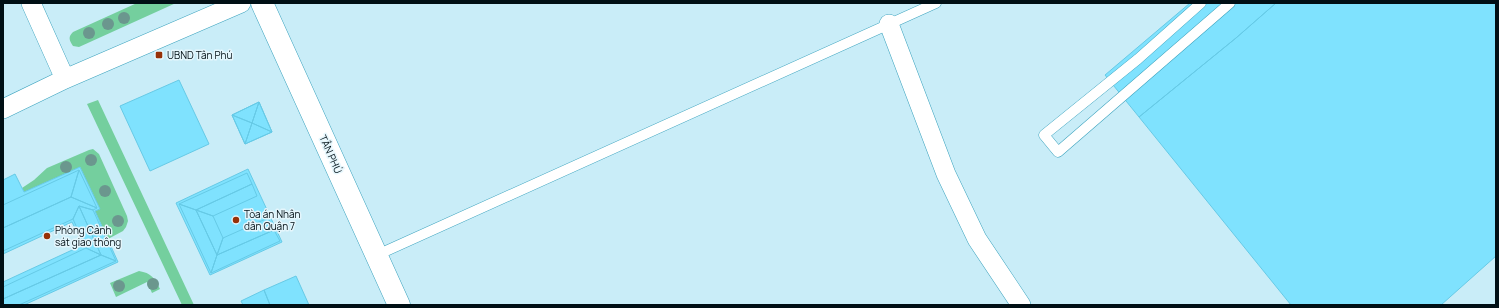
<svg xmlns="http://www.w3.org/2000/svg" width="1499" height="308" font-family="Manrope,sans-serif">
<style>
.green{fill:#74cf9e}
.building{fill:#7fe2fe;stroke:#66cae6}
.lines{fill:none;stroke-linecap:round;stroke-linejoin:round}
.service-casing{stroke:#3ca3be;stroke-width:11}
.minor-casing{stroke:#3ca3be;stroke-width:20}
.tertiary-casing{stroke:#3ca3be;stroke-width:23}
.service{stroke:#fff;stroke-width:10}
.minor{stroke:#fff;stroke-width:19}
.tertiary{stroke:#fff;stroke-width:22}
.tree{fill:#6b978e}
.poi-dot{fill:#973107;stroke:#e5f6fc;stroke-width:1.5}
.labels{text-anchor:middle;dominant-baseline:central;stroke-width:3;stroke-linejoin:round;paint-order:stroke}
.poi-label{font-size:10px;fill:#000f15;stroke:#e5f6fc;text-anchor:start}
.street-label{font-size:10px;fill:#000f15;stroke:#e5f6fc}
</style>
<rect width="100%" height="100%" fill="#c9edf8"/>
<path class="green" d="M137,3H176L79,47L73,46C69,40 68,37 73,32Z
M98,100L194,305H182L87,104Z
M93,149L99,154L127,216L128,221L126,227L123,231L108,239L95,211L100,209L80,167L24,192L22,188L34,180L47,168L89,150Z
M139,271C151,273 155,278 160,289L152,293L147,282L116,297L110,283Z"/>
<path class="building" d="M1190,3H1276L1236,38L1139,117L1105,75Z
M1276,3H1496V256L1441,305H1291L1139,117L1236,38Z
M179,80L209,144L150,171L120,106Z
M259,102L272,132L245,144L232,115Z
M259,102L272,132L252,123Z
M259,102L252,123L232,115Z
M232,115L252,123L245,144Z
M252,123L272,132L245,144Z
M80,167L100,209L95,211L118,262L24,305H3V282L83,245L72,222L3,254V180L15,174L24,192Z
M248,169L282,242L210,275L176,203Z
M79,170L71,197L3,228V205Z
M79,170L97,208L71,197Z
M247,173L252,184L196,210L179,204Z
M252,184L257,196L213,216L196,210Z
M71,197L97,208L93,210L79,206L73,219L3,251V228Z
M179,204L196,210L217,255L211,273Z
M79,206L93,210L116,261L101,255Z
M79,206L101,255L86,248L73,219Z
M196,210L213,216L223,238L217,255Z
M268,218L274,230L217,255L223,238Z
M274,230L280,241L211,273L217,255Z
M86,248L101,255L3,299V287Z
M101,255L116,261L19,305H3V299Z
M296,276L309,305H270L264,290Z
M264,290L270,305H243L241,301Z"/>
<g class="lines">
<defs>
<path id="service" d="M1201,3L1138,59L1044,135L1058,152L1230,3
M377,255L936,3"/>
<path id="minor" d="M31,3L65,79
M889,24L946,174L977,239L1021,305
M3,109L65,79L241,3"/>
<path id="tertiary" d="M262,3L399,305"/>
</defs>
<use href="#service" class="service-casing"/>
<use href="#minor" class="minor-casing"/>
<use href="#tertiary" class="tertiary-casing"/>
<use href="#service" class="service"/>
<use href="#minor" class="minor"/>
<use href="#tertiary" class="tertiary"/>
</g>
<g class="tree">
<circle cx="124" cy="18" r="6"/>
<circle cx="108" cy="24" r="6"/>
<circle cx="89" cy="33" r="6"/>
<circle cx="91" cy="160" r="6"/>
<circle cx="66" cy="167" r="6"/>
<circle cx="105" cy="191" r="6"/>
<circle cx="118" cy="221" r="6"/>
<circle cx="153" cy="284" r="6"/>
<circle cx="119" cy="286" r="6"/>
</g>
<g class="poi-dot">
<rect x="155" y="51" width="8" height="8" rx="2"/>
<circle cx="236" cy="220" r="4"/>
<circle cx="47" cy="236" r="4"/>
</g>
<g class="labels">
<g class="poi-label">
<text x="167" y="55">UBND Tân Phú</text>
<text x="244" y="214">Tòa án Nhân<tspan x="244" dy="12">dân Quận 7</tspan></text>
<text x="55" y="230">Phòng Cảnh<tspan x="55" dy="12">sát giao thông</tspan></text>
</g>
<g class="street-label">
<text transform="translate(331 154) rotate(66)">TÂN PHÚ</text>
</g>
</g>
<rect width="1499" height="308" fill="none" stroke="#000f15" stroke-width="8"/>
</svg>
